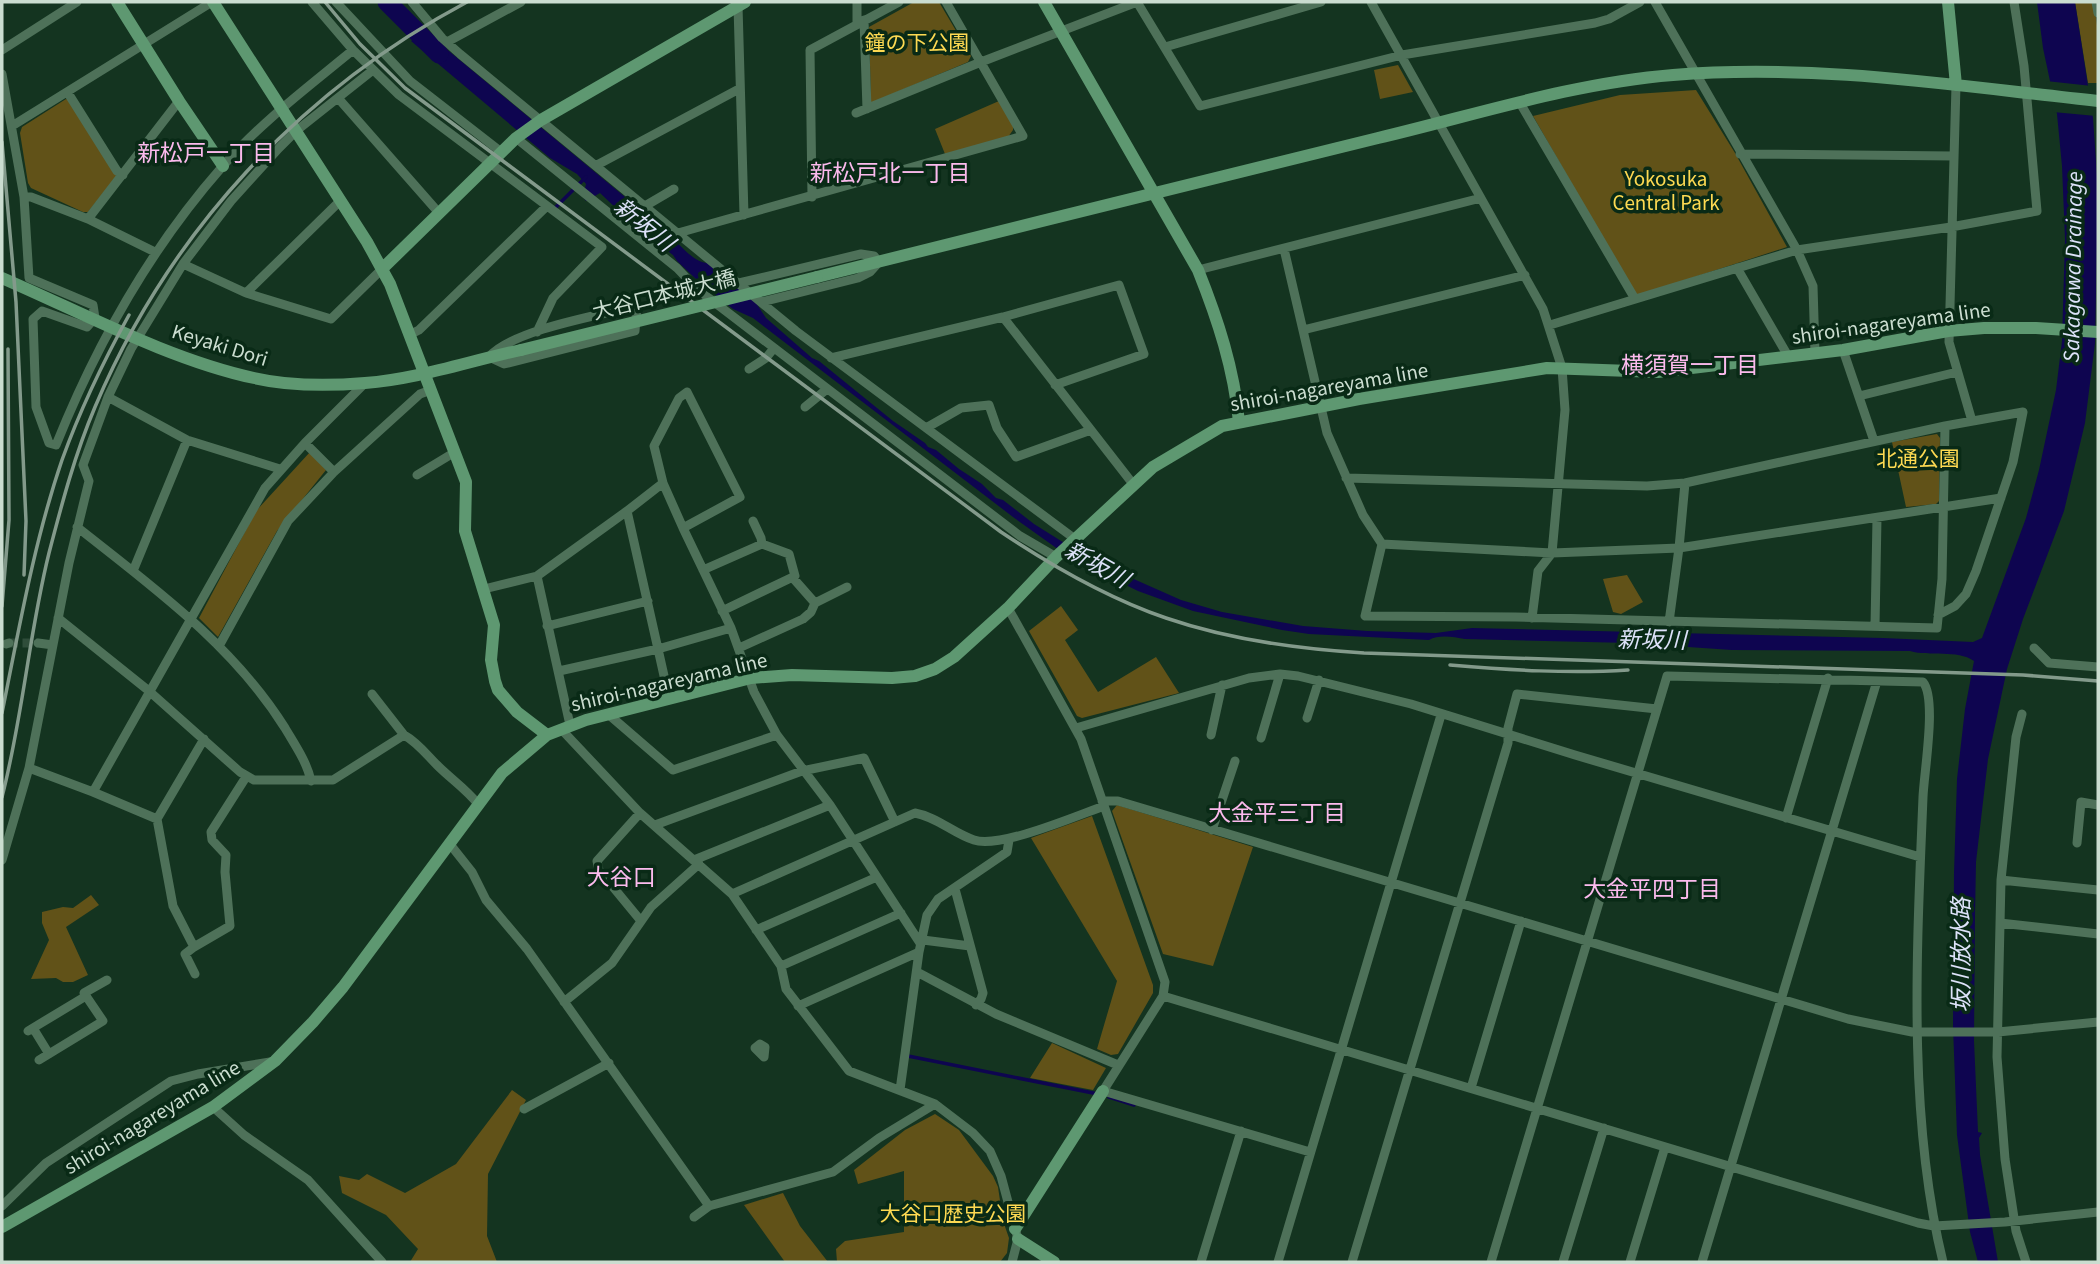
<svg xmlns="http://www.w3.org/2000/svg" width="2100" height="1264" font-family="'Source Sans 3','Noto Sans JP',sans-serif">
<style>
.green{fill:#615218}
.water{fill:#0e0550}
.pier{fill:#143420}
.lines{fill:none;stroke-linecap:round;stroke-linejoin:round}
.stream{stroke:#0e0550;stroke-width:3.5}
.river{stroke:#0e0550;stroke-width:19}
.street-tunnel{stroke:#2f4d3a;stroke-width:9;stroke-dasharray:9 4.5;stroke-linecap:butt}
.street{stroke:#4e7159;stroke-width:9}
.secondary{stroke:#5e9871;stroke-width:12}
.rail{stroke:#839a8b;stroke-width:3.5}
.secondary-bridge{stroke:#5e9871;stroke-width:12}
.labels{text-anchor:middle;dominant-baseline:central;stroke-width:7;stroke-linejoin:round;paint-order:stroke}
.park-label{font-size:21px;fill:#fdd952;stroke:#092a16}
.street-label{font-size:21px;fill:#cbddd0;stroke:#092a16}
.neighbourhood-label{font-size:23px;fill:#fbbaed;stroke:#092a16}
.water-label{font-size:23px;font-style:italic;fill:#dde2f9;stroke:#092a16}
</style>
<rect width="100%" height="100%" fill="#143420"/>
<path class="green" d="M914,2H939L971,56L968,62L871,103L869,27Z
M2075,2H2094L2098,33V83H2088Z
M1398,65L1413,92L1380,99L1374,70Z
M1696,90L1735,153L1787,247L1636,296L1533,116L1620,95Z
M66,99L69,100L116,172V177L88,212H83L31,188L28,183L20,133L22,127Z
M999,101L1013,125V130L1008,137L945,154L935,129Z
M1937,434L1940,438L1939,501L1936,504L1906,507L1892,442Z
M310,452L326,470L277,531L218,637L199,618L256,511Z
M1627,575L1643,602L1621,614L1613,612L1603,579Z
M1061,606L1078,630L1065,640L1098,692L1156,657L1179,693L1082,718L1077,716L1029,631Z
M1117,805L1253,847L1213,966L1163,954L1112,811Z
M1092,816L1153,985V993L1118,1054L1111,1055L1097,1049L1117,981L1031,838Z
M91,895L99,905L66,927L88,975L73,982H63L56,978L31,979L49,940L42,923V912L63,907L73,908Z
M1052,1043L1106,1068L1093,1090L1030,1078Z
M512,1090L526,1100L488,1174L487,1236L497,1262H410L418,1249L386,1215L342,1193L339,1176L359,1180L367,1174L405,1193L456,1164Z
M935,1114L959,1130L993,1176L998,1187L1003,1221L1009,1238L1007,1253L1000,1262H837L836,1249L845,1241L904,1232V1171L858,1184L854,1170L905,1130Z
M783,1193L800,1226L828,1262H785L744,1205Z"/>
<path class="water" d="M2037,2H2075L2093,118L2098,191L2095,343L2085,423L2064,511L2023,619L2007,669L1988,759L1976,862L1975,915L1974,1041L1978,1132L1982,1133L1979,1138L1980,1155L1998,1262H1978L1970,1232L1957,1135L1953,1026L1954,873L1957,779L1965,709L1974,661C1957,649 1930,657 1910,651L1732,650L1630,643L1465,639C1454,637 1439,634 1429,640L1309,634L1282,630L1193,611L1138,591L1069,557L1013,517L753,318L733,309L697,280L677,261L673,255L638,229L600,193L586,201L583,197L586,184L577,174L550,158L411,41L426,32L625,197L629,206C633,206 636,206 640,208C660,218 688,263 707,263L756,303L766,318L812,358L819,361L893,421L925,443L928,447L936,450L959,469L982,484L996,498L1003,500L1034,524L1093,561L1181,600L1222,612L1303,626L1367,631L1436,633L1472,628L1883,638L1973,642L1982,638L2026,518L2039,470L2056,390L2062,341L2065,239L2062,166L2057,114L2043,48Z"/>
<path class="pier" d="M2046,81L2092,86L2096,116L2053,112Z"/>
<g class="lines">
<path class="stream" d="M555,208L586,177
M908,1056L1098,1094
M1109,1097L1134,1105"/>
<path class="river" d="M387,2L439,54"/>
<path class="street-tunnel" d="M9,643H38"/>
<path class="street" d="M312,2L353,50L399,95L602,247L553,298L537,332
M336,2L410,81L500,151
M412,2L442,38L460,54L796,331L1075,539
M857,2V24
M1137,2L1200,106L1402,55L1595,23L1609,19L1640,2
M1371,2L1543,309L1562,368L1565,410L1552,553L1538,571L1532,618
M1655,2L1797,250L1813,286L1815,353
M2096,2L2098,13
M738,6L744,215
M864,20L867,109
M447,42L521,2
M1165,47L1321,2
M2,50L77,2
M2,74L24,197L29,278L93,305L95,318L87,327L42,311L33,319L36,407L49,443L56,445C97,343 149,250 222,167C260,123 308,87 353,50
M1956,85L1949,342L1972,421
M68,93L117,171L123,175
M338,98L439,213
M1520,103L1635,299
M856,113L981,62L1137,2
M12,126L212,2
M516,138L677,268L697,289L1020,536L1056,557
M1740,154L1954,156
M597,165L739,89
M24,197H31L88,219L155,252
M812,197L810,50L899,2
M645,206L674,189
M88,219L179,101
M678,233L1023,136L946,2
M1284,249L1327,433L1363,515L1382,544L1365,616L1515,617L1937,628L1942,579L1945,426
M183,264L246,293L340,201
M1737,268L1788,356
M1198,270L1481,198
M739,283L861,254L874,256L879,262L870,272L858,278L762,302
M246,293L331,319L383,268
M637,306L635,331L504,364L489,357C512,330 600,315 637,306Z
M1003,317L1133,484
M1550,325L1797,250L1951,227L2037,211L2024,66L2014,2
M1303,330L1525,275
M411,334L419,330L547,206
M1843,350L1874,441
M831,358L1003,317L1119,285L1144,354L1055,385
M749,369L766,358L774,348
M1859,396L1957,372
M108,397L187,440L280,469
M805,407L827,389
M926,428L961,408L989,405L997,428L1016,457L1091,430
M305,443L334,472
M417,475L455,452
M1346,478L1647,486L1685,483L1945,426L2023,412L2013,462L1976,571L1966,594L1955,606L1938,615
M663,483L654,446L679,398L687,392L740,497L683,528L731,628L754,692L777,735L830,805L920,943
M753,521L761,538L762,544
M77,527C153,587 233,645 285,728C295,745 307,762 311,781
M1382,544L1552,553L1679,548L2001,498
M703,570L762,544L789,554L795,576L722,611
M133,571L187,440
M484,589L537,576
M815,603L847,587
M1008,608L1081,739L1165,982L1163,996L1103,1091L1310,1152
M58,618L149,691L240,772L254,780H333L404,735C417,742 427,755 437,765C451,779 466,789 478,804
M1669,622L1679,548L1685,483
M547,626L648,601
M1875,626L1877,518
M38,643L53,645
M6,644L9,643
M219,646L288,521L334,472L420,394L431,390
M739,648L803,619L811,612L815,603L793,578
M2034,648L2049,663L2098,667
M559,671L658,649L731,628
M372,694L404,735
M669,698L627,511L663,483L683,528
M608,714L673,770L777,735
M2022,714L2016,737L2001,880L1997,1057L2005,1159L2016,1231L2026,1262
M1307,718L1319,680
M570,725L537,576L627,511
M1076,728L1249,678L1280,674L1298,676L1411,704L1575,755L1920,857
M561,729L640,813L732,894L781,966L786,989L849,1071L935,1104L973,1133L990,1151L1001,1176L1018,1239L1012,1262
M1211,735L1222,685
M1261,738L1280,674
M204,739L157,819L93,792L29,768L69,563L89,481L83,465L108,397L131,349L183,264L231,201L279,148L296,131L373,70
M93,792L265,488L305,443L365,383
M1102,801H1118L1848,1019L1912,1032H1998L2098,1022
M640,813L597,861L599,870L641,921
M1786,818L1828,678
M157,819L173,906L194,947L230,926L225,872L226,855L212,840L211,832L246,777
M655,825L802,771L864,758L895,822
M1212,830L1235,761
M449,843L472,872L486,900L527,949L709,1206
M2077,843L2081,802L2098,805
M2,860L29,768
M694,860L830,805
M2001,880L2098,890
M955,889L983,993L981,999L976,1005
M732,894L915,813C937,817 953,833 974,840C999,849 1076,816 1104,806
M2000,923L2098,934
M756,930L877,877
M923,940L970,946
M194,947L185,954L195,974
M781,966L901,913
M917,972L996,1014L1118,1065
M1163,996L1918,1223L1934,1226L2005,1222L2098,1212
M564,1002L612,963L651,907L699,864
M798,1006L919,952
M33,1028L49,1054
M28,1031L86,996
M760,1044L765,1047L764,1057L755,1048Z
M39,1060L103,1021L84,993L107,980
M1471,1088L1521,921
M900,1090L919,952L927,915L938,899L1007,852L1009,840
M213,1107L244,1135L308,1180L382,1262
M524,1109L609,1063
M2,1206L46,1163L171,1081L198,1074L270,1062
M694,1217L709,1206L833,1172L879,1138L935,1104
M1201,1262L1241,1131
M1278,1262L1441,715
M1352,1262L1508,743V728L1517,694L1657,709
M1491,1262L1667,676L1923,682C1937,699 1924,772 1923,797C1917,947 1907,1115 1943,1262
M1563,1262L1604,1128
M1630,1262L1665,1147
M1702,1262L1877,681"/>
<path class="secondary" d="M117,2L179,101L223,166
M213,2L367,242L390,284L466,482L465,531L494,625L491,660L495,681L498,690L517,712L547,735
M1044,2L1198,270C1218,320 1234,369 1239,422
M1948,2L1956,85
M383,268L516,138L541,120L745,2
M817,277C1004,231 1191,183 1378,138C1475,115 1573,83 1673,75C1815,63 1957,86 2098,101
M2,278C81,312 170,360 254,378C289,386 329,386 365,383C418,379 469,361 521,350
M2,1227L213,1107L275,1061L313,1022L343,987L502,773L547,735L586,720L751,678L792,675L892,678L915,676L935,669L954,657L1008,608L1056,557L1153,467L1222,426L1359,399L1547,368L1658,372L1843,350L1948,331L1984,328H2036L2098,332
M1015,1229L1103,1091
M1018,1239L1054,1262"/>
<path class="rail" d="M325,2L360,44L405,88L1001,532C1052,566 1107,598 1166,618C1230,640 1297,649 1364,653L2023,675L2098,681
M2,142L16,302L26,521L24,575
M2,606L9,520L8,349
M1450,665C1510,670 1569,674 1628,670
M2,713C19,629 34,542 62,460C80,410 103,362 129,315
M2,797C23,716 29,633 49,553C62,503 75,454 95,407C169,232 300,91 467,2"/>
<path class="secondary-bridge" d="M521,350L817,277"/>
</g>
<g class="labels">
<g class="park-label">
<text x="917" y="43">鐘の下公園</text>
<text x="1666" y="179">Yokosuka<tspan x="1666" dy="24">Central Park</tspan></text>
<text x="1918" y="459">北通公園</text>
<text x="953" y="1214">大谷口歴史公園</text>
</g>
<g class="street-label">
<text transform="translate(664 295) rotate(-14)">大谷口本城大橋</text>
<text transform="translate(1891 323) rotate(-8)">shiroi-nagareyama line</text>
<text transform="translate(220 345) rotate(17)">Keyaki Dori</text>
<text transform="translate(1329 387) rotate(-10)">shiroi-nagareyama line</text>
<text transform="translate(669 682) rotate(-13)">shiroi-nagareyama line</text>
<text transform="translate(152 1117) rotate(-31)">shiroi-nagareyama line</text>
</g>
<g class="neighbourhood-label">
<text x="206" y="153">新松戸一丁目</text>
<text x="890" y="173">新松戸北一丁目</text>
<text x="1690" y="365">横須賀一丁目</text>
<text x="1277" y="813">大金平三丁目</text>
<text x="621" y="877">大谷口</text>
<text x="1652" y="889">大金平四丁目</text>
</g>
<g class="water-label">
<text transform="translate(644 225) rotate(39)">新坂川</text>
<text transform="translate(2073 267) rotate(-89)">Sakagawa Drainage</text>
<text transform="translate(1097 565) rotate(29)">新坂川</text>
<text transform="translate(1652 640) rotate(1)">新坂川</text>
<text transform="translate(1961 955) rotate(-90)">坂川放水路</text>
</g>
</g>
<rect width="2100" height="1264" fill="none" stroke="#cbddd0" stroke-width="7"/>
</svg>
